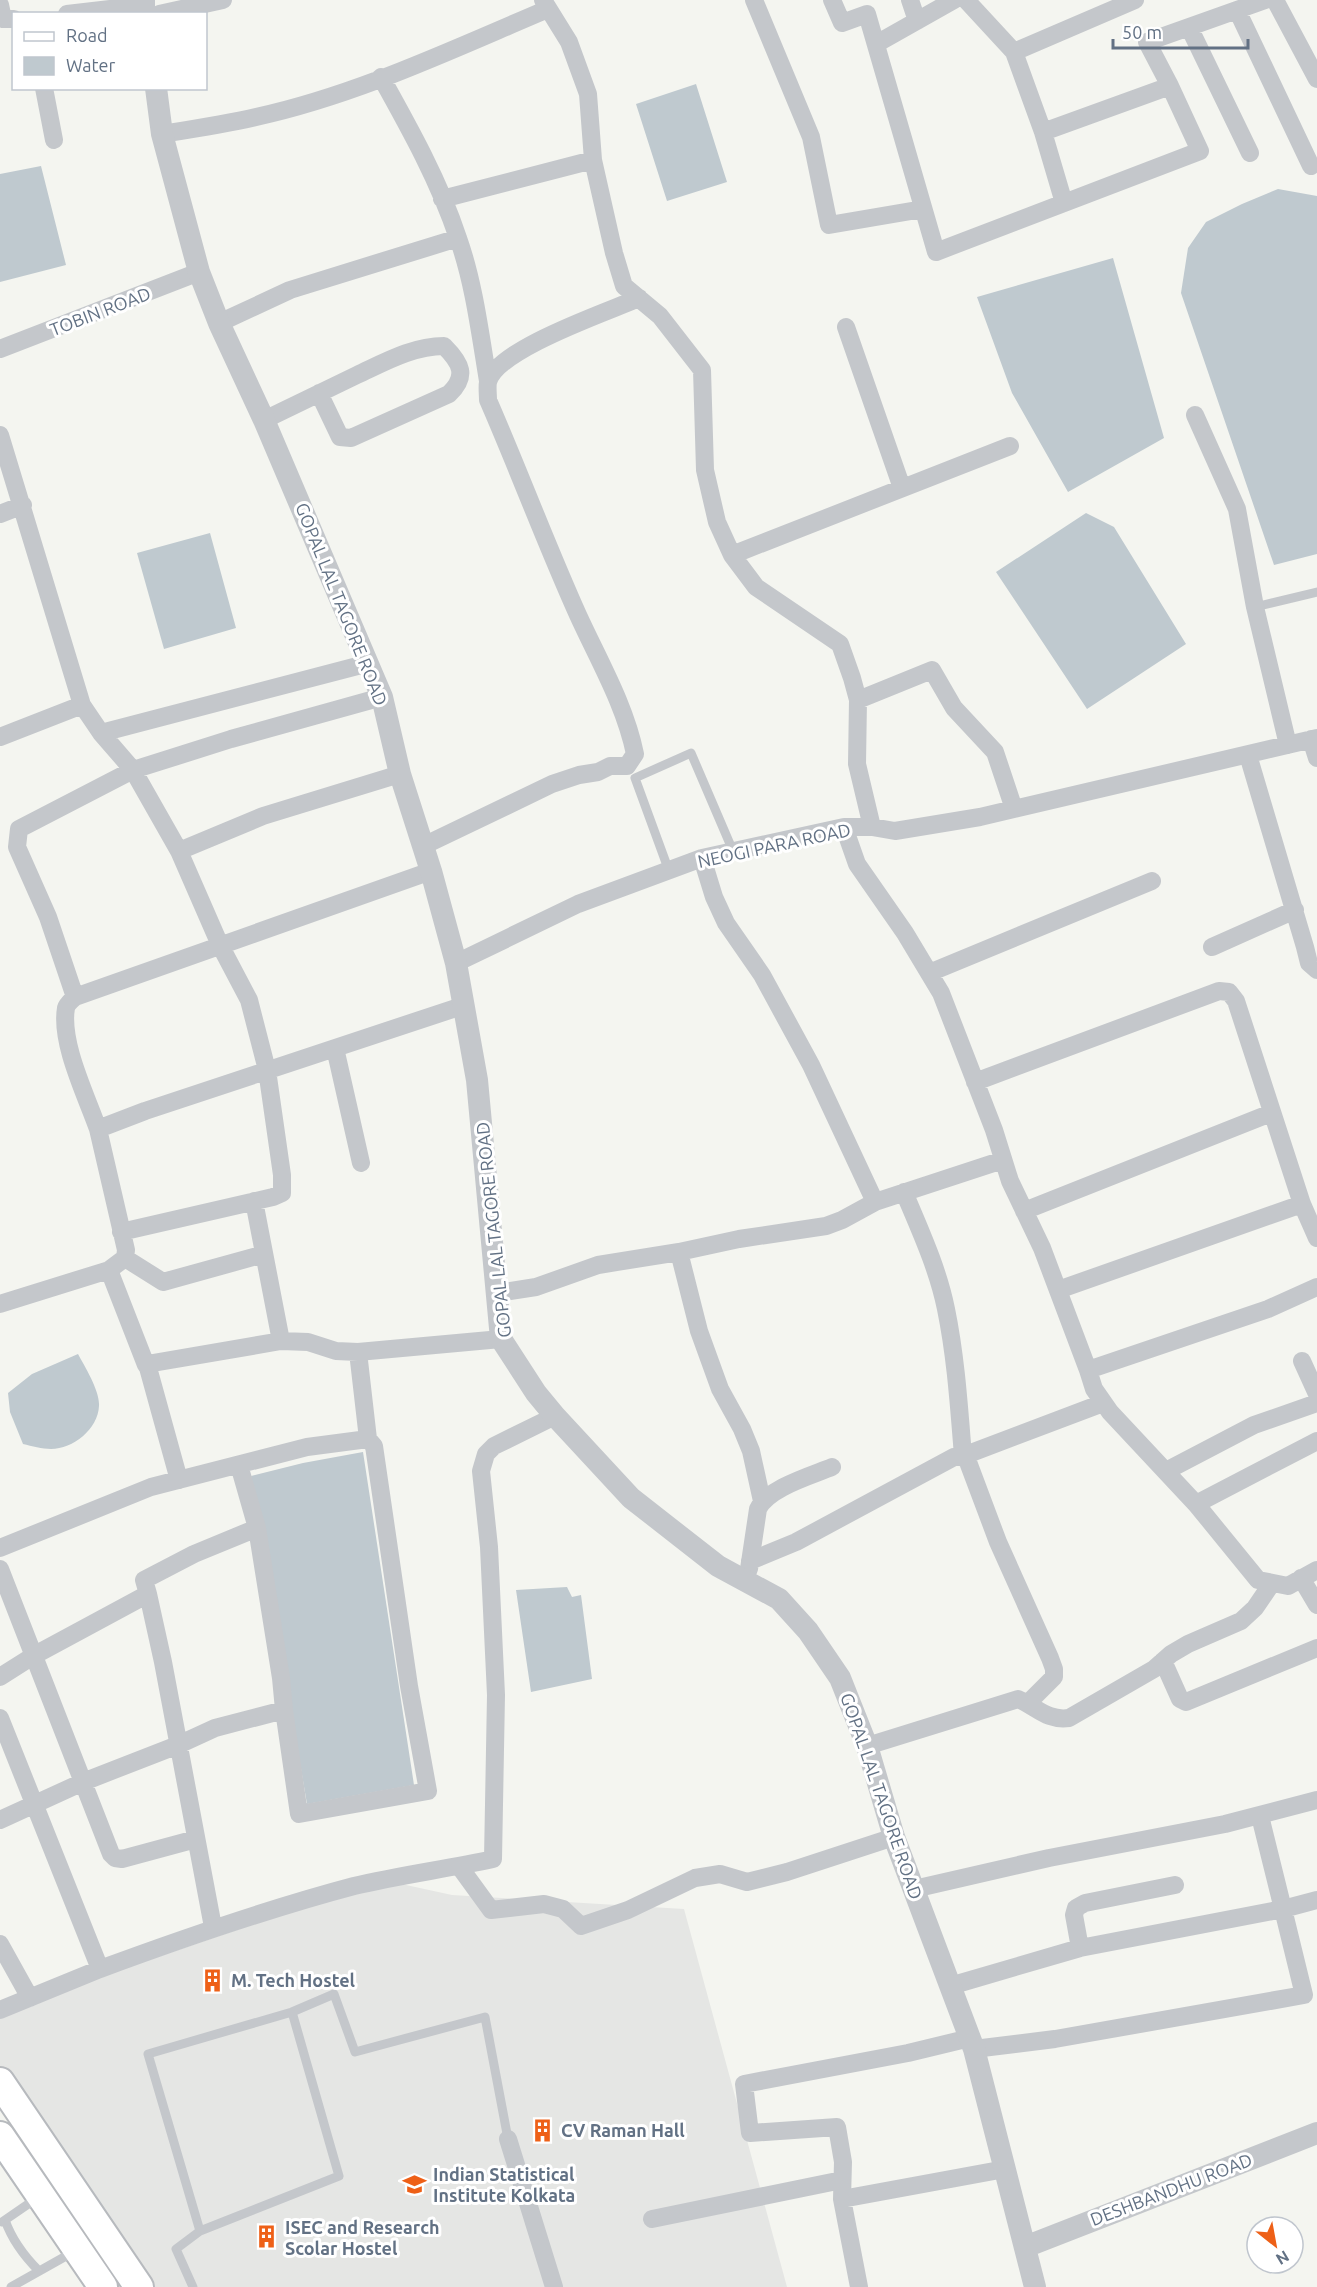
<svg xmlns="http://www.w3.org/2000/svg" width="1317" height="2287" font-family="Ubuntu,sans-serif">
<style>
.built{fill:#e5e6e4}
.water{fill:#bfc9cf}
.lines{fill:none;stroke-linecap:round;stroke-linejoin:round}
.primary-casing{stroke:#b7babe;stroke-width:32}
.service{stroke:#c4c7cb;stroke-width:9}
.minor{stroke:#c4c7cb;stroke-width:18}
.tertiary{stroke:#c4c7cb;stroke-width:22}
.primary{stroke:#fff;stroke-width:28}
.labels{text-anchor:middle;dominant-baseline:central;stroke-width:6;stroke-linejoin:round;paint-order:stroke}
.street-label{font-size:18px;fill:#627184;stroke:#fff}
.poi-label{font-size:18px;font-weight:bold;fill:#627184;stroke:#fff;text-anchor:start}
</style>
<rect width="100%" height="100%" fill="#f4f5f0"/>
<path class="built" d="M383,1880L452,1895L684,1909L787,2287H143L0,2081V2011Z"/>
<path class="water" d="M696,84L727,182L667,201L636,104Z
M41,166L66,265L0,282V174Z
M1278,189L1317,196V554L1274,565L1181,293L1188,248L1206,222L1242,204Z
M1113,258L1164,438L1068,492L1012,393L977,297Z
M1086,513L1114,527L1186,644L1087,709L996,572Z
M210,533L236,628L164,649L137,553Z
M78,1354C85,1367 100,1391 99,1406C98,1429 73,1449 51,1449C42,1449 32,1446 23,1444L10,1412L8,1393L32,1374Z
M363,1452L414,1785L307,1804L251,1476L303,1463Z
M567,1587L572,1597L581,1595L592,1679L531,1692L516,1590Z"/>
<g class="lines">
<defs>
<path id="primary" d="M0,2082L139,2287
M0,2136L103,2287"/>
</defs>
<use href="#primary" class="primary-casing"/>
<path class="service" d="M1255,607L1317,592
M669,871L635,778L691,753L733,851
M292,2012L339,2176L200,2231L148,2054Z
M292,2012L334,1994L355,2052L485,2017L508,2139
M5,2220C12,2240 24,2256 39,2271
M2,2222L37,2198
M11,2287L75,2251
M193,2287L176,2249L200,2231"/>
<path class="minor" d="M543,0L569,42L588,94L593,160L614,253L624,286L660,316L702,370L705,470L717,522L732,555L756,587L840,644L852,678L858,700L857,764L872,827
M754,0L811,137L829,225L923,209
M832,0L842,23L867,14L936,252L1200,151L1170,86L1147,42L1265,0
M910,0L917,21
M966,0L1014,52L1043,132L1064,203
M1275,0L1317,79
M0,5L3,19H14
M1237,10L1311,166
M67,14L144,5
M159,14L223,0
M1189,27L1250,153
M876,44L954,0
M1014,52L1135,0
M381,77C410,129 439,181 458,238C474,283 480,333 488,381
M44,88L54,140
M1043,132L1170,86
M162,134C193,129 225,124 256,117C357,95 453,49 548,9
M442,199L593,160
M219,323L290,290L458,238
M846,327L902,488
M0,349L199,272
M1195,415L1237,509L1255,607L1288,745
M264,420C295,405 326,390 357,375C385,362 413,346 444,346C461,363 468,376 449,394L351,438L340,437L319,393
M0,435L82,705L101,733L133,770L179,851L220,945L249,1000L267,1070L282,1175V1193L273,1197L121,1232
M0,514L23,505
M732,555L1010,446
M858,700L932,670L954,708L995,752L1014,809
M101,733L369,663
M0,737L82,705
M1311,739L1317,758
M1248,755L1305,947L1309,963L1317,970
M844,827L857,864L905,933L941,993L994,1130L1010,1181L1042,1248L1088,1370L1094,1389L1110,1412L1196,1504L1258,1580L1288,1586L1317,1570
M423,846L552,784L579,775L598,772L610,766H627L635,754C625,705 599,661 578,615C546,544 519,471 488,400C488,395 487,387 488,382C497,349 607,312 639,298
M179,851L263,816L400,774
M702,858L714,897L726,923L762,975L811,1065L875,1202
M1212,947L1295,910
M456,963L578,904L702,858L844,827H872L895,831L980,817L1317,738
M929,973L1152,881
M75,997L48,917L17,847L19,829L133,770L231,739L382,697
M335,1048L361,1163
M975,1082L1219,991L1229,992L1236,1001L1302,1204L1317,1238
M98,1129C86,1095 60,1043 66,1008C67,1004 72,1000 75,997L431,871
M904,1192C920,1230 938,1269 946,1309C956,1358 959,1407 963,1456L1103,1403
M254,1201L281,1341
M1024,1211L1271,1113
M679,1252L699,1331L720,1389L742,1429L751,1451L762,1501
M125,1258L163,1282L264,1254
M109,1270L146,1365L147,1364L179,1480
M1058,1290L1302,1204
M497,1293L536,1287L598,1265L679,1252L739,1239L826,1226L842,1220L875,1202L1003,1160
M0,1304L109,1270L125,1258L126,1250L98,1129L145,1111L465,1005
M358,1352L368,1439
M1302,1361L1317,1394
M147,1364L281,1341L308,1342L336,1351L358,1352L501,1339
M1088,1370L1268,1309L1317,1287
M1166,1471L1254,1425L1317,1403
M1196,1504L1317,1441
M0,1548L151,1487L307,1447L368,1439L374,1446L409,1686L428,1791L299,1814L284,1710L281,1678L257,1528L239,1465
M750,1561L796,1542L954,1457L963,1456L968,1462L998,1542L1050,1658L1054,1669V1677L1028,1703
M0,1569L111,1854L115,1858L122,1859L196,1839
M749,1569L758,1509C768,1488 810,1476 832,1467
M1301,1578L1317,1605
M148,1594L163,1662L213,1927
M1163,1661L1180,1699L1186,1702L1317,1648
M0,1677L33,1656L148,1594L144,1580L194,1554L257,1528
M0,1718L100,1969L0,2010
M867,1746L1018,1699C1037,1707 1047,1721 1069,1718L1154,1669L1171,1654L1188,1644L1241,1621L1255,1608L1272,1583
M0,1820L83,1782L178,1745L215,1728L284,1710
M459,1866L491,1910L544,1904L563,1909L581,1926L628,1910L695,1878L720,1874L747,1882L787,1872L894,1837
M914,1889L1049,1858L1225,1824L1317,1800
M0,1944L30,1998
M1080,1948L1074,1915L1076,1908L1085,1903L1175,1885
M100,1969C184,1938 267,1909 354,1886C400,1875 447,1869 493,1859L496,1695L489,1547L481,1471L486,1454L494,1446L555,1416
M950,1986L1080,1948L1283,1909L1260,1816
M974,2049L1055,2039L1304,1995L1283,1909L1317,1900
M508,2139L554,2287
M842,2199L843,2162L837,2127L750,2133L744,2084L908,2053L970,2038
M652,2219L842,2180
M859,2287L842,2199L1005,2169"/>
<path class="tertiary" d="M144,0V14
M156,88L162,134L199,272L219,323L264,420L382,697L400,774L431,871L456,963L477,1080L501,1339L536,1393L555,1416L631,1498L718,1566L779,1599L808,1631L840,1678L867,1746L894,1837L974,2049L1035,2287
M1025,2247L1317,2133"/>
<use href="#primary" class="primary"/>
</g>
<defs>
<symbol id="building-bare" viewBox="-9 -9 18 18"><path d="M-4-6H4V6H1V3H-1V6H-4ZM-2.5-4.3h1.7v1.8h-1.7ZM.8-4.3h1.7v1.8H.8ZM-2.5-1h1.7V.8h-1.7ZM.8-1h1.7V.8H.8Z" fill="#ee6017" stroke="#fff" stroke-width="2.5" paint-order="stroke"/></symbol>
<symbol id="university-bare" viewBox="-9 -9 18 18"><path d="M0-5L7-2L0 1L-7-2ZM-4 1L0 2.5L4 1V4Q0 6-4 4Z" fill="#ee6017" stroke="#fff" stroke-width="2.5" paint-order="stroke"/></symbol>
</defs>
<g fill-rule="evenodd">
<use href="#building-bare" x="196" y="1964" width="33" height="33"/>
<use href="#building-bare" x="526" y="2114" width="33" height="33"/>
<use href="#university-bare" x="398" y="2168" width="33" height="33"/>
<use href="#building-bare" x="250" y="2220" width="33" height="33"/>
</g>
<g class="labels">
<g class="street-label">
<text transform="translate(100 311) rotate(-21)">TOBIN ROAD</text>
<text transform="translate(342 604) rotate(68)">GOPAL LAL TAGORE ROAD</text>
<text transform="translate(774 845) rotate(-12)">NEOGI PARA ROAD</text>
<text transform="translate(493 1230) rotate(-96)">GOPAL LAL TAGORE ROAD</text>
<text transform="translate(882 1796) rotate(71)">GOPAL LAL TAGORE ROAD</text>
<text transform="translate(1171 2189) rotate(-21)">DESHBANDHU ROAD</text>
</g>
<g class="poi-label">
<text x="231" y="1980">M. Tech Hostel</text>
<text x="561" y="2130">CV Raman Hall</text>
<text x="433" y="2174">Indian Statistical<tspan x="433" dy="21">Institute Kolkata</tspan></text>
<text x="285" y="2227">ISEC and Research<tspan x="285" dy="21">Scolar Hostel</tspan></text>
</g>
</g>
<rect x="12" y="12" width="195" height="78" fill="#ffffff" stroke="#c0c6ce" stroke-width="1.5"/>
<rect x="24" y="32" width="30" height="9" fill="#ffffff" stroke="#c0c6ce" stroke-width="1.5"/>
<text x="66" y="42" font-size="18" fill="#627184">Road</text>
<rect x="24" y="57" width="30" height="18" fill="#bfc9cf" stroke="#c0c6ce" stroke-width="1.5"/>
<text x="66" y="72" font-size="18" fill="#627184">Water</text>
<g transform="translate(1275 2245) rotate(149)"><circle r="28" fill="#ffffff" stroke="#c0c6ce" stroke-width="1.5"/>
<path d="M0-4.5L10 22L0 15L-10 22Z" fill="#ee6017"/>
<text y="-9" font-size="16" font-weight="bold" text-anchor="middle" fill="#627184">N</text>
</g>
<path d="M1113 39v9h135v-9" fill="none" stroke="#627184" stroke-width="3"/>
<text x="1122" y="39" font-size="18" fill="#627184" stroke="#ffffff" stroke-width="4.5" paint-order="stroke">50 m</text>
</svg>
